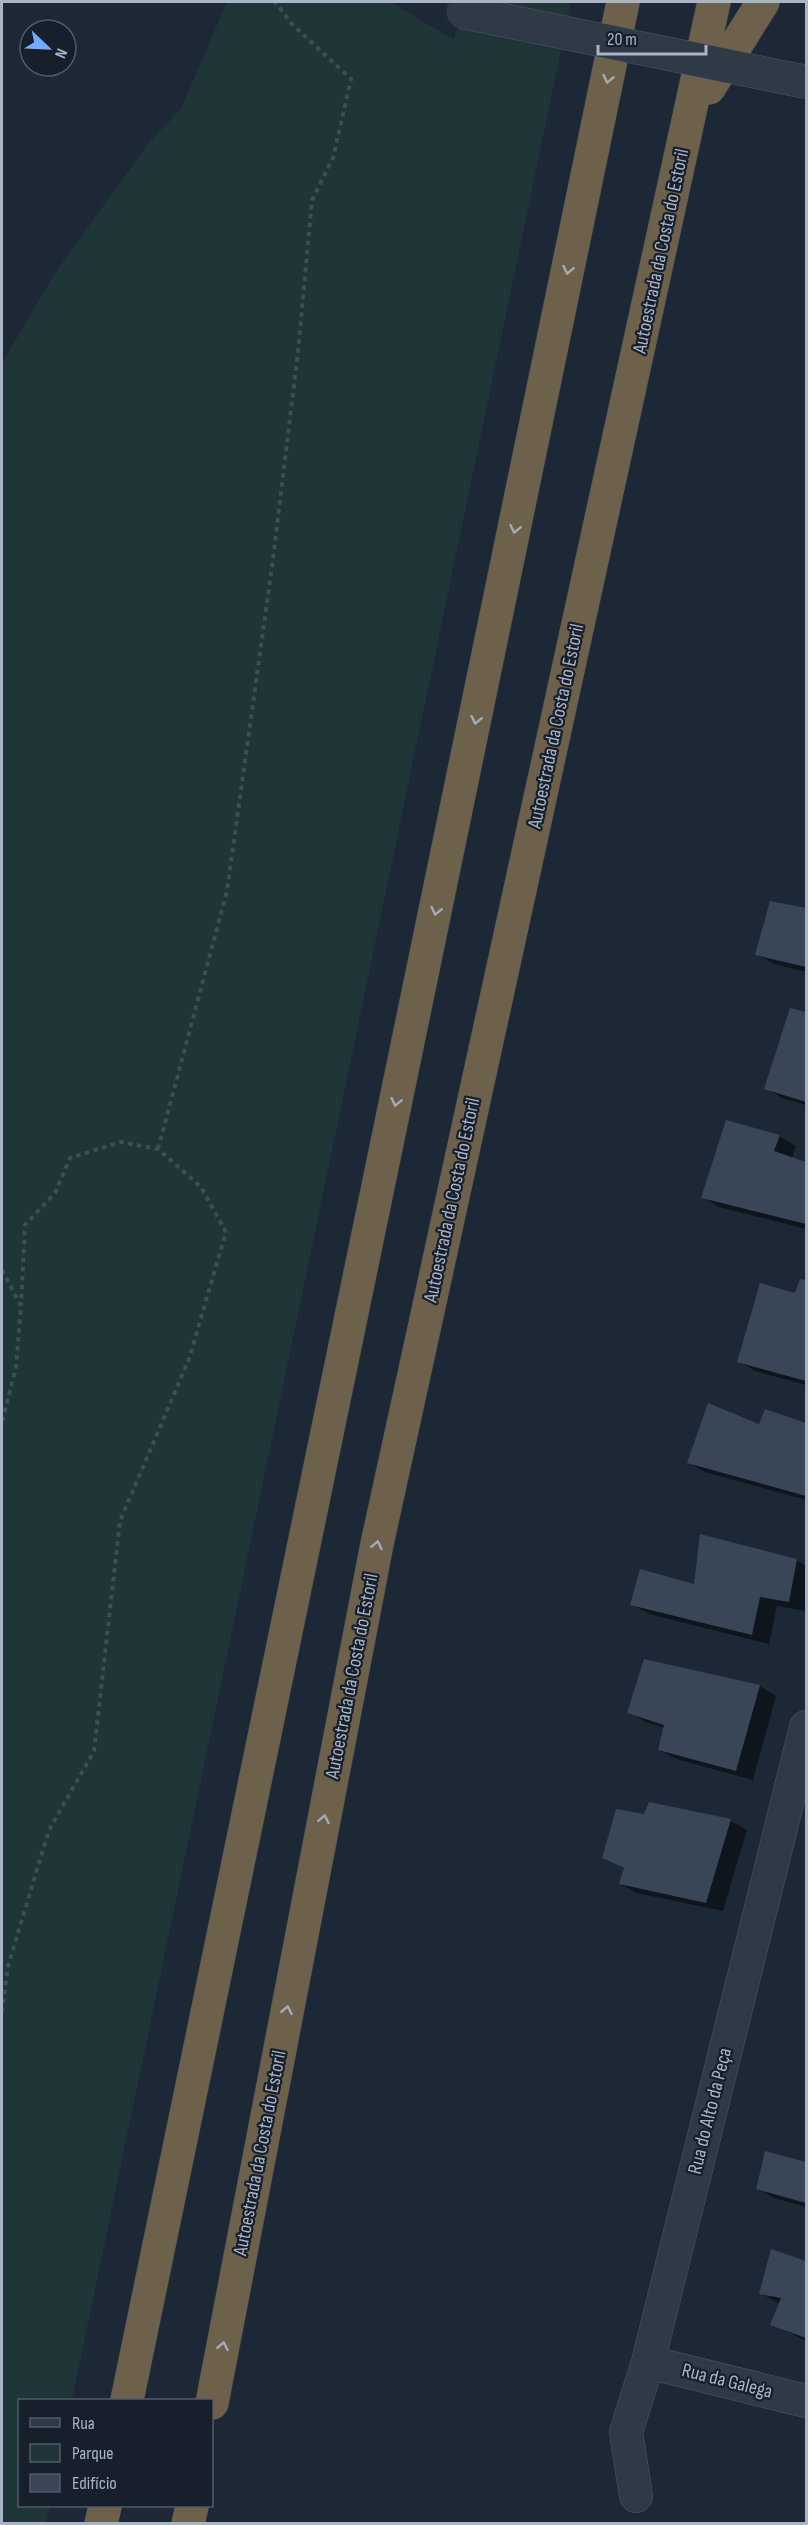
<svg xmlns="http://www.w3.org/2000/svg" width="808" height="2525" font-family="'Sofia Sans Condensed',sans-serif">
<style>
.green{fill:#1f3538}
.shadow{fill:#0007}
.building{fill:#384658}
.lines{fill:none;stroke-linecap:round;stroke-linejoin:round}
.minor-casing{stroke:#4d5766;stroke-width:34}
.motorway-casing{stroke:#3b4452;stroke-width:34}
.path{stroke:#395153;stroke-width:4;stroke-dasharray:4.5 4.5;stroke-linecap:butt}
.minor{stroke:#303a47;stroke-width:33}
.motorway{stroke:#6e614c;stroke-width:33}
.tertiary-bridge-casing{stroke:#4d5766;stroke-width:34;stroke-linecap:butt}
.tertiary-bridge{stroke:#303a47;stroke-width:33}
.oneway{stroke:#a3acb9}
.labels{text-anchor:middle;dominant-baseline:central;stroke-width:4.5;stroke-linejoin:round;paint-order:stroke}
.street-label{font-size:20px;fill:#a9b4c5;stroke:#161f2b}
</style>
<rect width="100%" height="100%" fill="#1d2837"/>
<path class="green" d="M227,2H391L454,40L463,2H571L72,2400H20V2506H50L46,2523L2,2524V363L55,273L150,141L181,109Z"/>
<path class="shadow" d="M771,903L806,910V972L774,964L757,954Z
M791,1010L806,1013V1105L782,1098L766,1088Z
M779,1136L796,1146L792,1158L806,1163V1229L719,1207L702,1197Z
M801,1281L806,1282V1385L755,1371L738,1361L796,1295Z
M766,1411L806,1424V1500L705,1472L689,1463L760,1426Z
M796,1560L806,1566L805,1611L777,1606L769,1644L649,1614L632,1604Z
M760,1686L776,1696L753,1780L676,1759L660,1750L665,1728L645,1722L629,1712Z
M650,1803L731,1821L747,1830L723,1911L637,1893L620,1884L625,1869L603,1858L645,1816Z
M766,2153L806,2163V2207L774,2198L757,2188Z
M772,2251L806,2262V2341L772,2324L780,2304L760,2293Z"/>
<path class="building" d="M770,901L806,908V967L755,955Z
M790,1008L806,1012V1102L764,1089Z
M726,1120L780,1135L774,1151L806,1162V1224L701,1198Z
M800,1279L806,1280V1381L737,1362L760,1283L795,1293Z
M708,1403L759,1424L765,1409L806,1423V1496L687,1463Z
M700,1534L797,1559L789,1602L760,1597L752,1635L630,1605L640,1569L694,1584Z
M644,1659L760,1685L736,1771L658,1750L664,1725L627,1713Z
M649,1802L731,1819L706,1903L619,1884L624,1868L602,1858L616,1809L644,1814Z
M765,2151L806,2162V2203L756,2189Z
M771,2249L806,2261V2338L770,2325L781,2298L759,2294Z"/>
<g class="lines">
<defs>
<path id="minor" d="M648,2362L806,2401
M636,2496L626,2432L648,2362L806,1727"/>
<path id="motorway" d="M709,88L763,2
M127,2400L623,2
M212,2403L377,1544L714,2
M101,2524L105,2506
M188,2524L192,2506"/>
</defs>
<use href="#minor" class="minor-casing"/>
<use href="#motorway" class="motorway-casing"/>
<path class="path" d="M158,1149L227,891L273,559L298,352L312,200L333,158L351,79L292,24L275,2
M2,1270L21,1306L16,1367L2,1422
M2,2012L8,1966L49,1830L94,1751L120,1521L189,1359L226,1232L201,1187L158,1149L121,1142L70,1158L55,1193L25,1225L21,1306"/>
<use href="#minor" class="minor"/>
<use href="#motorway" class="motorway"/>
<defs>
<path id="tertiary-bridge" d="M463,12L806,82"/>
</defs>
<use href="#tertiary-bridge" class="tertiary-bridge-casing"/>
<use href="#tertiary-bridge" class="tertiary-bridge"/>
</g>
<defs><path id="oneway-chevron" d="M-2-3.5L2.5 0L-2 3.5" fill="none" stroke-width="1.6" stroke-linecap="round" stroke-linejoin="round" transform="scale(1.5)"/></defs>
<g class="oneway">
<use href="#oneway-chevron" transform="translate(608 79) rotate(102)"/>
<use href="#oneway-chevron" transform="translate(568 270) rotate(102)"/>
<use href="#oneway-chevron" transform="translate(515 529) rotate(102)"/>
<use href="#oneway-chevron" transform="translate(476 720) rotate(102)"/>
<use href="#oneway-chevron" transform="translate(436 911) rotate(102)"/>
<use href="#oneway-chevron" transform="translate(396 1102) rotate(102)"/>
<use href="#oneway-chevron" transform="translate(377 1545) rotate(-78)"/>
<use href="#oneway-chevron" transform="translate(324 1819) rotate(-79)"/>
<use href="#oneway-chevron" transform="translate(287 2010) rotate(-79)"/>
<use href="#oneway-chevron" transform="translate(223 2346) rotate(-79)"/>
</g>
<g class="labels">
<g class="street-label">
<text transform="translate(661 251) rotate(-78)">Autoestrada da Costa do Estoril</text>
<text transform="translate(556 726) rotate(-78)">Autoestrada da Costa do Estoril</text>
<text transform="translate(452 1200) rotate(-78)">Autoestrada da Costa do Estoril</text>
<text transform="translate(352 1676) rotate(-79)">Autoestrada da Costa do Estoril</text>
<text transform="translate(710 2111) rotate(-76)">Rua do Alto da Peça</text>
<text transform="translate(260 2153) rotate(-79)">Autoestrada da Costa do Estoril</text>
<text transform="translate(727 2381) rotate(14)">Rua da Galega</text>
</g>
</g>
<rect width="808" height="2525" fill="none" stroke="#a9b4c5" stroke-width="6"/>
<rect x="18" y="2399" width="195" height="108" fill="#161f2b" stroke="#515b69" stroke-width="1.5"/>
<rect x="30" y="2418" width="30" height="9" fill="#303a47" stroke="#515b69" stroke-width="1.5"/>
<text x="72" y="2429" font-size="18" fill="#a9b4c5">Rua</text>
<rect x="30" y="2444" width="30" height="18" fill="#1f3538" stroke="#515b69" stroke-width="1.5"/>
<text x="72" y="2459" font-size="18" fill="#a9b4c5">Parque</text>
<rect x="30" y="2474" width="30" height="18" fill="#384658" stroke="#515b69" stroke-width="1.5"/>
<text x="72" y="2489" font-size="18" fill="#a9b4c5">Edifício</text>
<g transform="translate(48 48) rotate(113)"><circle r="28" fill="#161f2b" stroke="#515b69" stroke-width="1.5"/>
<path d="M0-4.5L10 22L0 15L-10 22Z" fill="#75abff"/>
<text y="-9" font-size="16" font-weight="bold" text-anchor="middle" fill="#a9b4c5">N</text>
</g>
<path d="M598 45v9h108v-9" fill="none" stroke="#a9b4c5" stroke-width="3"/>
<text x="607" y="45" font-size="18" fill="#a9b4c5" stroke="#161f2b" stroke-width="4.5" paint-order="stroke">20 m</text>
</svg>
